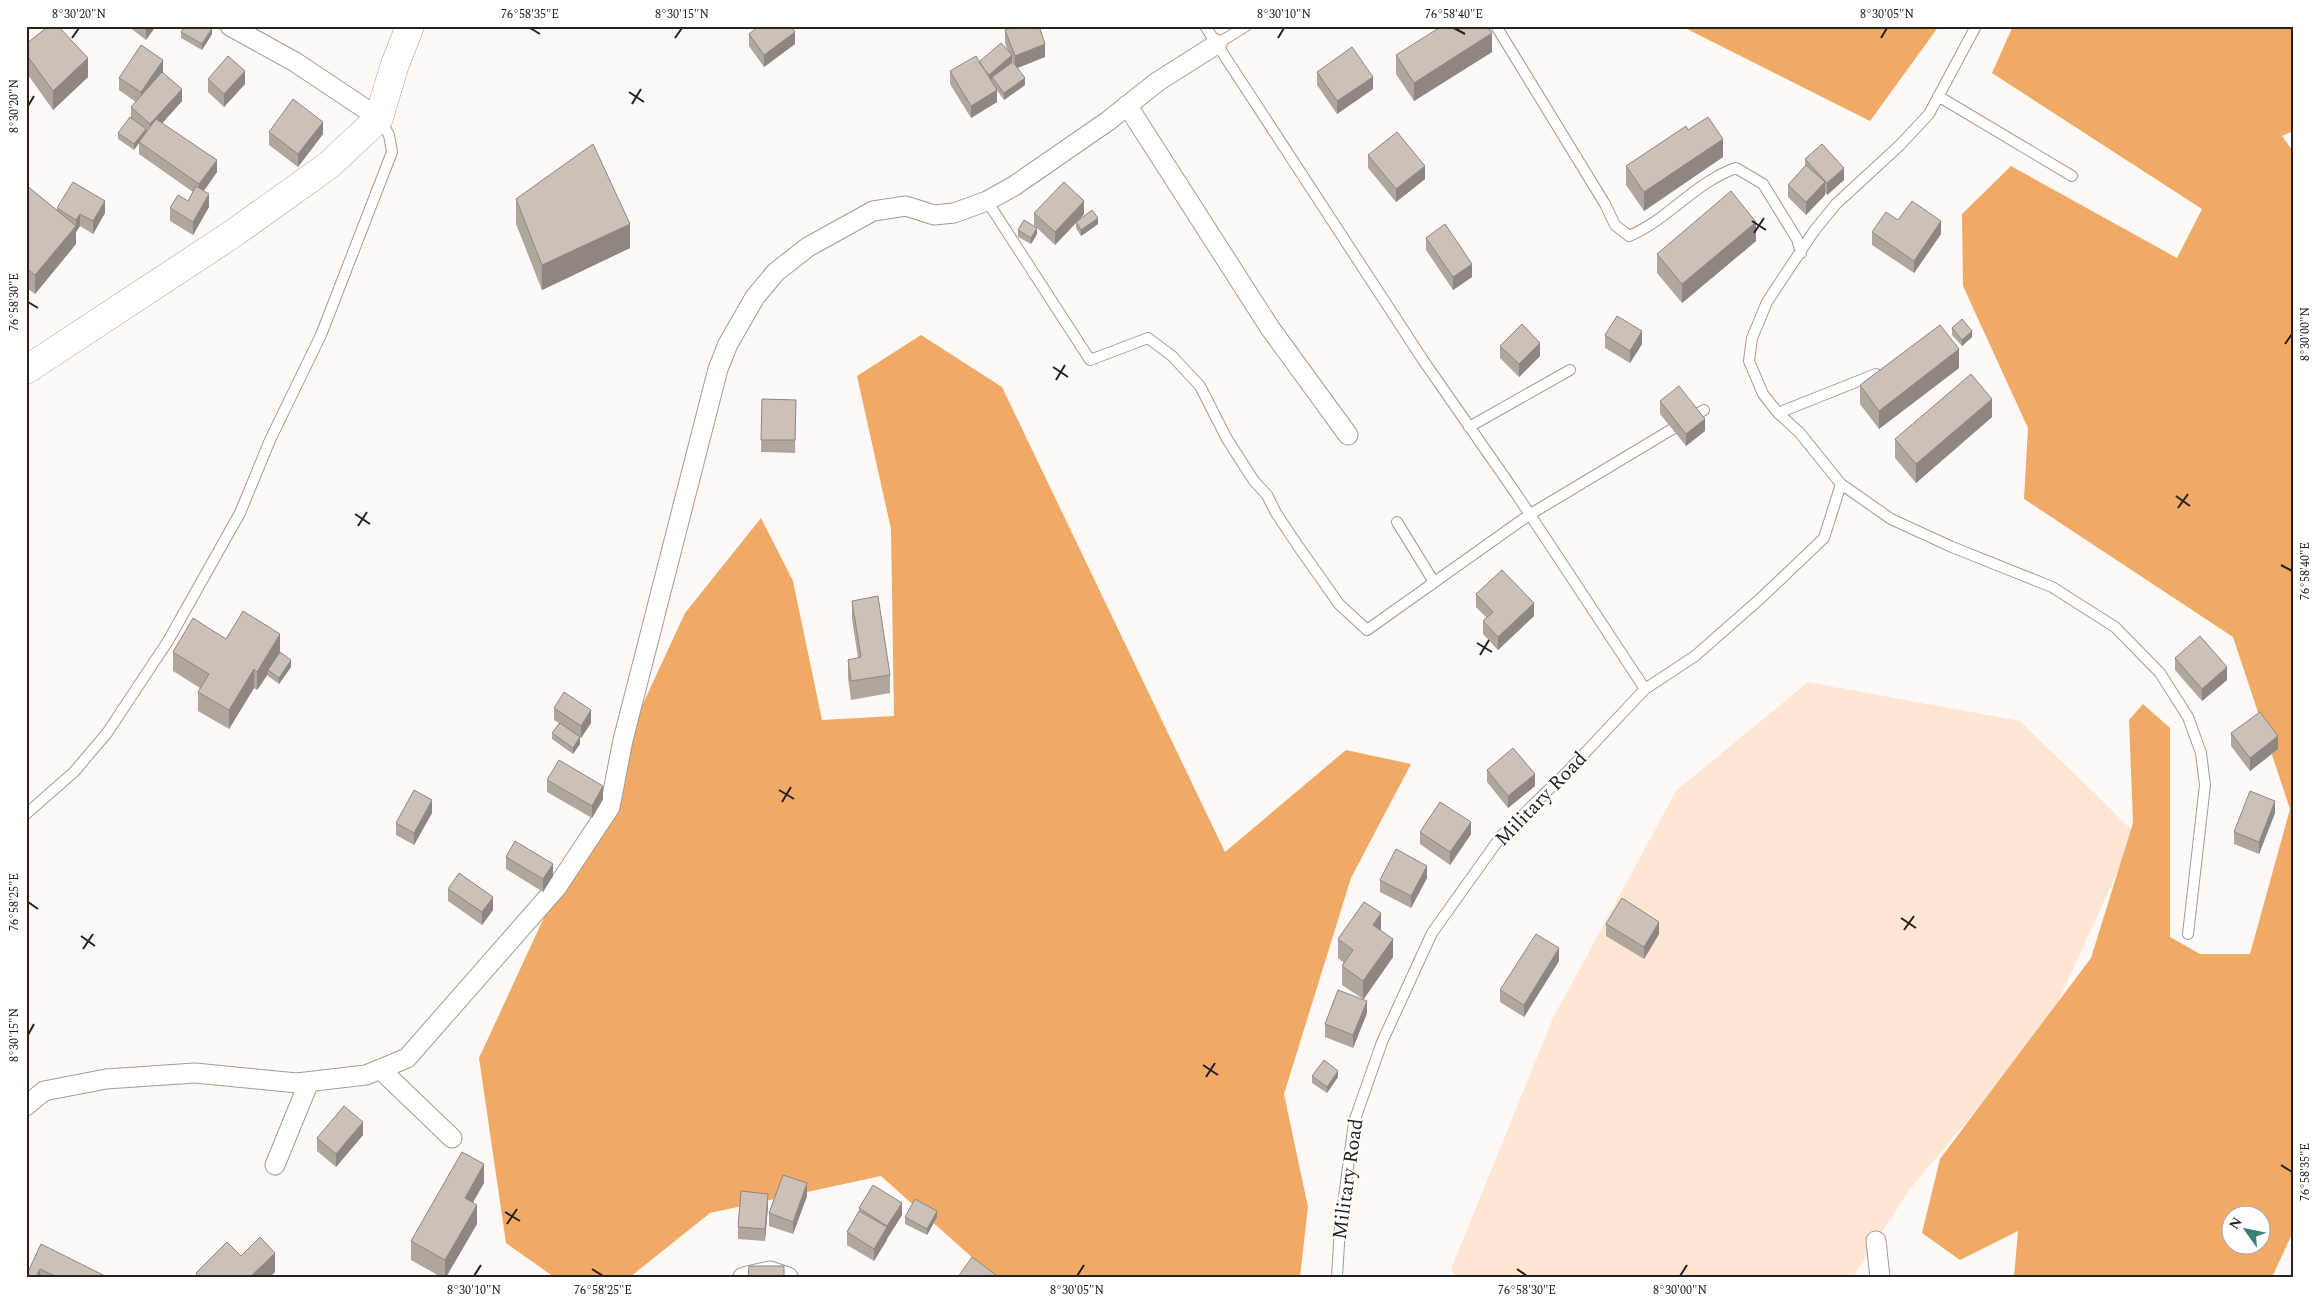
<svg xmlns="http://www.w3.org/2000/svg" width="2319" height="1303" font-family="Spectral,serif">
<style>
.green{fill:#fee6d2}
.forest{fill:#f1a966;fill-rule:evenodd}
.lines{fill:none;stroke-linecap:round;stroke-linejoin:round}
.service-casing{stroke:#a59b93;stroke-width:12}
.minor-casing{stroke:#a59b93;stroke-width:21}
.secondary-casing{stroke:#a59b93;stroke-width:29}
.service{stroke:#fff;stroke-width:10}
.minor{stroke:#fff;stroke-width:19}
.secondary{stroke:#fff;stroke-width:28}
.wall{fill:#afa69e;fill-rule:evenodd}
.shaded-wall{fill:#8e8781}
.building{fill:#cbc1b8;stroke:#8e8781}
.ticks{fill:none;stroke:#26221f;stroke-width:2}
.labels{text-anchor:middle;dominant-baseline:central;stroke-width:4;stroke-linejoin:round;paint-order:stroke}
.street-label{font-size:20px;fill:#26221f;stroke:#fff}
.neatline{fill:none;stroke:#26221f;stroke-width:2}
.ticks-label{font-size:12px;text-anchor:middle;fill:#26221f}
</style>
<rect width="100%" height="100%" fill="#fef9f6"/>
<path class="green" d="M1808,682L2020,721L2135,833L2047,1026L1910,1189L1853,1277H1455L1451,1269L1553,1018L1676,791Z"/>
<path class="forest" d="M1681,26H1939L1870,121Z
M2013,26H2293V131L2282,136L2293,151V1232L2272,1277H2014L2018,1231L1960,1260L1922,1233L1940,1159L2091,958L2133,823L2129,720L2143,704L2170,728V937L2200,954H2250L2290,809L2233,637L2024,499L2028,428L1963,286L1962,214L2011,166L2177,258L2202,209L1992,73ZM2232,1216H2262V1246H2232Z
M921,335L1002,387L1225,852L1346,750L1411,764L1351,878L1284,1094L1308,1207L1300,1277H994L881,1176L710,1213L630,1277H554L506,1243L479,1058L685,613L761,518L793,581L822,720L894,716L891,529L857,376Z"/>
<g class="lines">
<defs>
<path id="service" d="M1205,26L1423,360L1517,495L1645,689
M1496,26L1605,204L1615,225L1629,236C1668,220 1695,182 1736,168L1763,184L1797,239L1801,253
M1976,26L1929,114L1900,145L1836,204L1814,231L1767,302L1752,338L1749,361L1763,394L1778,413L1799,432L1841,484L1891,519L1952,547L2052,587L2115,627L2160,673L2188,717L2201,753L2205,785L2188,934
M1217,44L1246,26
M1938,96L2072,176
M987,201L1090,360L1148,338L1172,356L1200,386L1227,439L1254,481L1267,495L1276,513L1298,546L1339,604L1367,630L1529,515L1704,410
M1778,413L1876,374
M1469,427L1570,370
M1397,522L1434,582
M26,814L74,772L107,733L168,641L240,513L270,440L321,335L392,152L389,135L380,119
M1337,1277L1340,1227L1354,1122L1382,1042L1432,933L1502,835L1567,772L1645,689L1695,656L1761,598L1824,538L1841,484"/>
<path id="minor" d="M230,26L295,62L379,118
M1127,105L1270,328L1348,435
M380,1069L452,1138
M26,1106L44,1091L106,1079L195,1073L297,1083L366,1075L407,1058L557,887L610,807L623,740L718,369L728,344L755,297L776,272L808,247L873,211L906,206L934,215L954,213L987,201L1014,186L1108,121L1157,82L1217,44
M275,1165L309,1082
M1876,1241L1880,1277
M743,1277L770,1271L788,1277"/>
<path id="secondary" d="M26,370L231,235L329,165L379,118L394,67L410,26"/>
</defs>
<use href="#service" class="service-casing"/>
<use href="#minor" class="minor-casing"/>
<use href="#secondary" class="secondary-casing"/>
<use href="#service" class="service"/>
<use href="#minor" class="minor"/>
<use href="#secondary" class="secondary"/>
</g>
<path class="wall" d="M48,26H58L88,77L53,110L26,72V44Z
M128,26H156L146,40Z
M1005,30L1045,57L1017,68L1025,85L1004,100L996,89L997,102L971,118L950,84V71L1008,51L1005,43ZM1012,60L1013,63L1002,70L1012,62Z
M181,32L212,34L202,50L181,38Z
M749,34L795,44L764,67L749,46Z
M1492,52L1414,101L1396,74V55Z
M163,72L182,101L162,123L217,172L204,191L209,207L193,235L170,221V208L188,201L193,192L139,154V143L134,150L118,139V133L131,117V107L136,102L119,90V78Z
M1317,72L1373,89L1337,114L1317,85Z
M208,79L245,84L224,107L208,92Z
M1688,130L1723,157L1644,211L1626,185V166Z
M269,132L323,134L298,167L269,145Z
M1368,155L1425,179L1396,202L1368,168Z
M1805,159L1844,180L1827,195L1825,193V195L1806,215L1788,197V185L1805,166Z
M26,185L57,210V208L105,213L93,234L80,226L76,232V244L35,294L26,287Z
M516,199L630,248L542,290L516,224Z
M1034,213L1084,214L1079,220L1098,224L1081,236L1076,228V223L1055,245L1037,228V234L1031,244L1018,237V230L1036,227L1034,225Z
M1898,220L1941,234L1914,273L1872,245V232Z
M1426,238L1472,277L1453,290L1426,250Z
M1756,241L1682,303L1657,273V254Z
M1952,328L1972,337L1962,346L1952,335Z
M1605,335L1642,344L1630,363L1605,348Z
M1500,346L1540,356L1519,377L1500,358Z
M1959,368L1879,429L1860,404V385Z
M762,399L796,400L795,453L761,452Z
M1660,401L1705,431L1686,446L1660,414Z
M1992,417L1916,483L1895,458V439Z
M1476,594L1534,616L1498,650L1483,634V621L1487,618L1476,607Z
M852,601L890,675V693L851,700L848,678V660L858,658L852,619Z
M226,639L280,652L291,667L279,684L268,676V674L257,690L254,688L229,729L198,711V692L200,688L173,671V652Z
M2175,658L2227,680L2202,701L2175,670Z
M554,708L591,723L581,738L580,737V744L573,754L552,739V733L559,723L554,720Z
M2231,733L2278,749L2250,771L2231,746Z
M1487,770L1535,786L1508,808L1487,782Z
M547,780L603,799L592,818L547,792Z
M432,813L414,845L396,835V823Z
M2275,813L2259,854L2234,844V832Z
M1420,832L1471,834L1450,865L1420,844Z
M506,857L553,876L543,892L506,869Z
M1427,878L1411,908L1380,892V880Z
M448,889L493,910L482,925L448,901Z
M1606,924L1659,934L1644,959L1606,936Z
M1381,930L1393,957L1363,1000L1367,1013L1353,1048L1325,1037V1024L1363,999L1342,985V966L1344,963L1338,958V939Z
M1559,961L1524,1017L1500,1002V990Z
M1312,1076L1338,1077L1327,1093L1312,1083Z
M363,1135L336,1167L317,1151V1138Z
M484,1183L473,1202L477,1224L446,1277H441L411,1260V1241Z
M807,1196L793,1234L769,1226V1213Z
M768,1206L765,1241L738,1239V1227Z
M859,1208L902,1215L887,1238L874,1261L847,1245V1232L859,1212Z
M905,1217H937L927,1235L905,1224Z
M41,1244L107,1277H27V1274Z"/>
<path class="shaded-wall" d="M147,26H156L146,40V27Z
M212,28V34L202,50V44Z
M795,32V44L764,67V55Z
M1492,33V52L1414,101V83Z
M1045,44V57L1015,69V56Z
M1012,55V62L993,78L992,77V79L989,81V75Z
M88,58V77L53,110V91Z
M163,60V72L141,105V92Z
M245,71V84L224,107V94Z
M1373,77V89L1337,114V101Z
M1025,78V85L1004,100V93Z
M182,89V101L150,137V124Z
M997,90V102L971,118V106Z
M323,122V134L298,167V154Z
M146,129V135L139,142V143L134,150V144Z
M1723,139V157L1644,211V192Z
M217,160V172L199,197V184Z
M1425,166V179L1396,202V189Z
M1844,168V180L1827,195V183Z
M1825,182V195L1806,215V202Z
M209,194V207L193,235V222Z
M105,201V213L93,234V221Z
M1084,201V214L1055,245V232Z
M80,214V226L76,232V220Z
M1098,218V224L1081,236V230Z
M1941,221V234L1914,273V261Z
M1756,222V241L1682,303V284Z
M630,224V248L542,290V265Z
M76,226V244L35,294V275Z
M1037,228V234L1031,244V238Z
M1472,264V277L1453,290V277Z
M1642,331V344L1630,363V351Z
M1972,331V337L1962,346V340Z
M1540,343V356L1519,377V364Z
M1959,349V368L1879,429V411Z
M1992,399V417L1916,483V464Z
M1705,419V431L1686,446V434Z
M1534,603V616L1498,650V637Z
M280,634V652L268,670V674L257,690V672Z
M291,660V667L279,684V678Z
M2227,667V680L2202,701V689Z
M254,669V688L229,729V710Z
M591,710V723L581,738V726Z
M2278,736V749L2250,771V758Z
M580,737V744L573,754V748Z
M1535,774V786L1508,808V796Z
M603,786V799L592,818V806Z
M432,800V813L414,845V833Z
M2275,801V813L2259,854V842Z
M1471,822V834L1450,865V852Z
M553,864V876L543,892V879Z
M1427,866V878L1411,908V896Z
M493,897V910L482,925V912Z
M1381,913V932L1373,925Z
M1659,922V934L1644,959V947Z
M1393,939V957L1363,1000V981Z
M1559,948V961L1524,1017V1005Z
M1367,1001V1013L1353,1048V1035Z
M1338,1071V1077L1327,1093V1087Z
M363,1122V1135L336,1167V1154Z
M484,1164V1183L465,1216V1198Z
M807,1183V1196L793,1234V1222Z
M768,1194V1206L765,1241V1229Z
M902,1203V1215L887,1239V1226Z
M477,1205V1224L446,1277H445V1260Z
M937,1211V1217L927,1235V1229Z
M887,1227V1240L874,1261V1249Z
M275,1253V1272L270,1277H250Z
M40,1269V1277H36Z"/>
<path class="building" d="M49,26H58L88,58L53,91L26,54V44Z
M185,26H209L212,28L202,44L181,32Z
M759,26H791L795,32L764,55L749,34Z
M1015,26H1039L1045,44L1015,56L1005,30Z
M1442,26H1487L1492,33L1414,83L1396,55Z
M1001,43L1012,55L989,75L984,69L979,62Z
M141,45L163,60L141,92L119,78Z
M1352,47L1373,77L1337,101L1317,72Z
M228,56L245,71L224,94L208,79Z
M976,56L997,90L971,106L950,71Z
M1013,62L1025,78L1004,93L992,77Z
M162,72L182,89L150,124L131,107Z
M293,99L323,122L298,154L269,132Z
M130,117L146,129L134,144L118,133Z
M1708,117L1723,139L1644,192L1626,166L1686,126L1688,130Z
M156,119L217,160L199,184L139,142Z
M1397,132L1425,166L1396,189L1368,155Z
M593,144L630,224L542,265L516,199Z
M1822,144L1844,168L1827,183L1805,159Z
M1806,165L1825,182L1806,202L1788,185Z
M73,182L105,201L93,221L80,214L76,220L57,208Z
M1064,182L1084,201L1055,232L1034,213Z
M26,185L76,226L35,275L26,268Z
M196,186L209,194L193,222L170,208L178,195L188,201Z
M1731,191L1756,222L1682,284L1657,254Z
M1912,201L1941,221L1914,261L1872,232L1886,212L1898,220Z
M1092,210L1098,218L1081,230L1076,222Z
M1024,220L1037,228L1031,238L1018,230Z
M1445,224L1472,264L1453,277L1426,238Z
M1617,316L1642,331L1630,351L1605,335Z
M1962,319L1972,331L1962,340L1952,328Z
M1522,324L1540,343L1519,364L1500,346Z
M1940,325L1959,349L1879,411L1860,385Z
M1971,374L1992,399L1916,464L1895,439Z
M1679,386L1705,419L1686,434L1660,401Z
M762,399L796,400L795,440H761Z
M1502,570L1534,603L1498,637L1483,621L1493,612L1476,594Z
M878,596L890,675L851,681L848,660L861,657L852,601Z
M243,611L280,634L257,672L254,669L229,710L198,692L209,674L173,652L193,618L226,639Z
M2200,636L2227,667L2202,689L2175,658Z
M280,652L291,660L279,678L268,670Z
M564,692L591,710L581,726L554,708Z
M2260,712L2278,736L2250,758L2231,733Z
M560,723L580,737L573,748L552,733Z
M1513,748L1535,774L1508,796L1487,770Z
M559,760L603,786L592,806L547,780Z
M414,790L432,800L414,833L396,823Z
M2250,791L2275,801L2259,842L2234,832Z
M1440,802L1471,822L1450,852L1420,832Z
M515,841L553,864L543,879L506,857Z
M1396,849L1427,866L1411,896L1380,880Z
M459,873L493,897L482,912L448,889Z
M1622,898L1659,922L1644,947L1606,924Z
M1364,902L1381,913L1373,925L1393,939L1363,981L1342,966L1353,950L1338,939Z
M1536,934L1559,948L1524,1005L1500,990Z
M1338,990L1367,1001L1353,1035L1325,1024Z
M1324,1060L1338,1071L1327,1087L1312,1076Z
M344,1106L363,1122L336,1154L317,1138Z
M462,1152L484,1164L465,1198L477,1205L445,1260L411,1241Z
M783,1175L807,1183L793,1222L769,1213Z
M873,1185L902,1203L887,1226L859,1208Z
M741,1191L768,1194L765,1229L738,1227Z
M915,1199L937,1211L927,1229L905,1217Z
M859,1211L887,1227L874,1249L847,1232Z
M260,1237L275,1253L250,1277H199L196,1273L227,1242L241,1256Z
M41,1244L107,1277H57L40,1269L36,1277H33L27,1274Z
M972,1257L996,1275L995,1277H958Z
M749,1266H784V1277H748Z"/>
<path class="ticks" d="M530,28L540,34M1454,28L1465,34M72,38L79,28M675,38L682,28M1278,38L1284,28M1881,38L1887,28M629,92L644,102M632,104L641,89M28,106L34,96M1752,221L1766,230M1754,233L1764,218M28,302L38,308M2285,344L2292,334M1053,367L1068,377M1056,380L1065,365M2176,496L2190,506M2178,508L2188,494M355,514L370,524M358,526L367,512M2281,565L2292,571M1477,643L1492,652M1480,655L1489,640M779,790L794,799M782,802L791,787M28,902L38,909M1901,918L1916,928M1904,930L1914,916M81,936L95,946M83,949L93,934M28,1035L34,1024M1203,1065L1218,1075M1206,1077L1215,1063M2281,1165L2292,1172M505,1212L520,1221M507,1224L517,1209M592,1269L603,1276M1517,1269L1527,1276M474,1276L481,1265M1077,1276L1084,1265M1680,1276L1687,1265"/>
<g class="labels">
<g class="street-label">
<text transform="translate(1541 799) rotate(-46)">Military Road</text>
<text transform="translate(1348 1179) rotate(-82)">Military Road</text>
</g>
</g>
<rect width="2319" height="1303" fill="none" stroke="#ffffff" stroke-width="55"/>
<g transform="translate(2246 1230) rotate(303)"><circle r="24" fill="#ffffff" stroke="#a8a7a5"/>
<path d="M0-4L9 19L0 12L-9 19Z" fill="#3a8078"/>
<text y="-8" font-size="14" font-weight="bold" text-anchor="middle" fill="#26221f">N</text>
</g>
<rect x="28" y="28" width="2264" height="1248" class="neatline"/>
<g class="ticks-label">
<text x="79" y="18">8°30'20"N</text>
<text x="530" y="18">76°58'35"E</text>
<text x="682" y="18">8°30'15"N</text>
<text x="1284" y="18">8°30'10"N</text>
<text x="1454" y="18">76°58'40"E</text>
<text x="1887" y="18">8°30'05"N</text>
<text transform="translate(14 106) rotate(-90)" y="4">8°30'20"N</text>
<text transform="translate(14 302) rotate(-90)" y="4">76°58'30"E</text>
<text transform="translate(2305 334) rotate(-90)" y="4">8°30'00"N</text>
<text transform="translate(2305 571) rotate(-90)" y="4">76°58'40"E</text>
<text transform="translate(14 902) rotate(-90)" y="4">76°58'25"E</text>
<text transform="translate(14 1035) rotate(-90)" y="4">8°30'15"N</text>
<text transform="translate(2305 1172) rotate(-90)" y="4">76°58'35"E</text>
<text x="474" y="1294">8°30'10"N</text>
<text x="603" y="1294">76°58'25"E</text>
<text x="1077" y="1294">8°30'05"N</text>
<text x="1527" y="1294">76°58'30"E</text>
<text x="1680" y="1294">8°30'00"N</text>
</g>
</svg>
